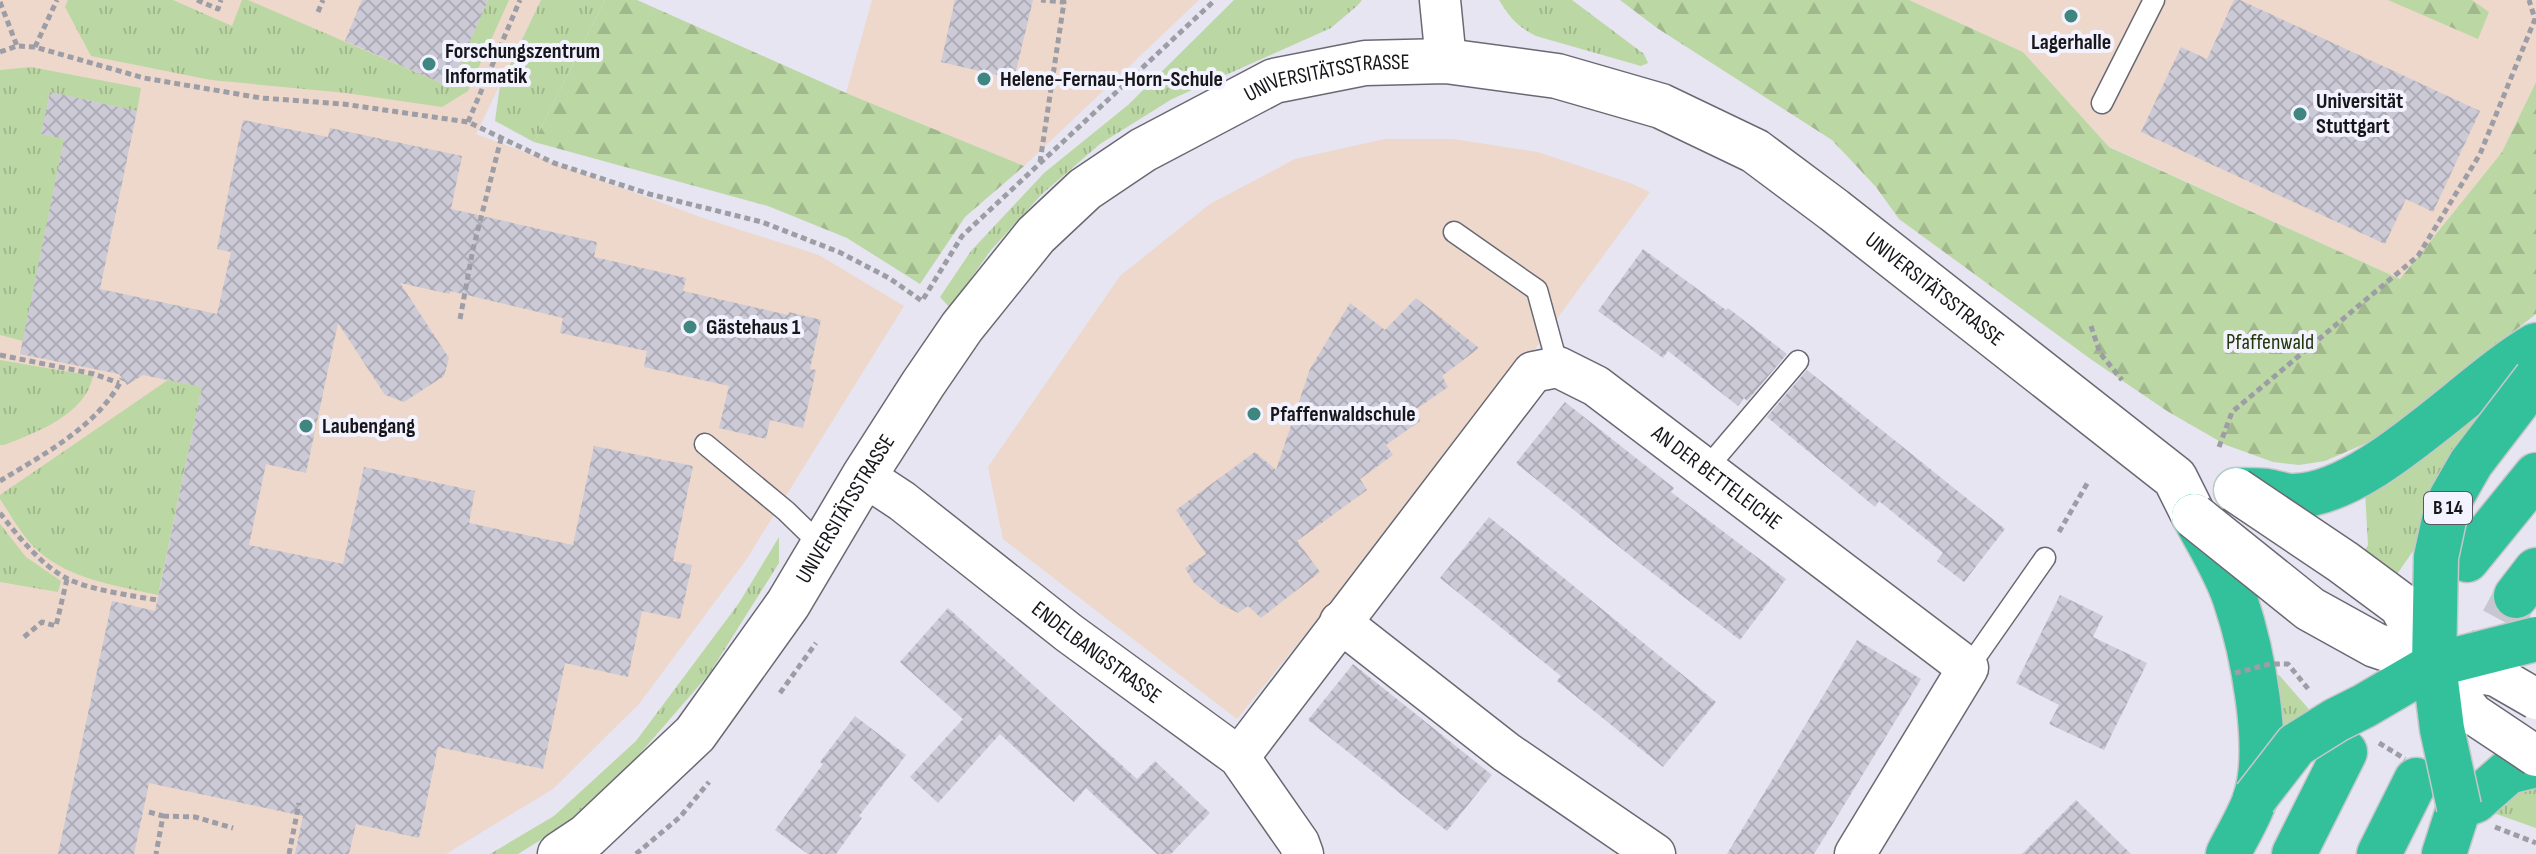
<svg xmlns="http://www.w3.org/2000/svg" width="2536" height="854" font-family="'Sofia Sans Condensed',sans-serif">
<style>
.education{fill:#eed8cb}
.grass{fill:url(#grass-tufts)}
.forest{fill:url(#forest-firs)}
.building{fill:url(#building-cross-hatch)}
.lines{fill:none;stroke-linecap:round;stroke-linejoin:round}
.highway-tunnel{stroke:#c7c6d1;stroke-width:44;stroke-dasharray:44 22;stroke-linecap:butt}
.lane-casing{stroke:#696973;stroke-width:23}
.street-casing{stroke:#696973;stroke-width:43}
.secondary-casing{stroke:#696973;stroke-width:47}
.highway-casing{stroke:#c7c7c8;stroke-width:47}
.path{stroke:#9d9da6;stroke-width:5;stroke-dasharray:6 4;stroke-linecap:butt}
.lane{stroke:#fff;stroke-width:20}
.street{stroke:#fff;stroke-width:40}
.secondary{stroke:#fff;stroke-width:44}
.highway{stroke:#33c19c;stroke-width:44}
.street-bridge-casing{stroke:#696973;stroke-width:43;stroke-linecap:butt}
.secondary-bridge-casing{stroke:#696973;stroke-width:47;stroke-linecap:butt}
.highway-bridge-casing{stroke:#c7c7c8;stroke-width:47;stroke-linecap:butt}
.path-bridge{stroke:#9d9da6;stroke-width:5;stroke-dasharray:6 4;stroke-linecap:butt}
.street-bridge{stroke:#fff;stroke-width:40}
.secondary-bridge{stroke:#fff;stroke-width:44}
.highway-bridge{stroke:#33c19c;stroke-width:44}
.poi-dot{fill:#3f8680;stroke:#f3f2ff;stroke-width:3}
.labels{text-anchor:middle;dominant-baseline:central;stroke-width:8;stroke-linejoin:round;paint-order:stroke}
.shield{fill:#f3f2ff;stroke:#59595f;stroke-width:2}
.shield-label{font-size:20px;font-weight:bold;fill:#17171b}
.poi-label{font-size:22px;font-weight:bold;fill:#17171b;stroke:#f3f2ff;text-anchor:start}
.street-label{font-size:22px;fill:#17171b;stroke:#f3f2ff}
.park-label{font-size:22px;fill:#23380a;stroke:#f3f2ff}
</style>
<defs>
<pattern id="grass-tufts" width="24" height="20" patternUnits="userSpaceOnUse" patternTransform="scale(2)"><rect width="24" height="20" fill="#bbd7a3"/><path d="M3 7l-1-3M5 7V3M7 7l1-3M15 17l-1-3M17 17v-4M19 17l1-3" fill="none" stroke="#a0b88c"/></pattern>
<pattern id="forest-firs" width="22" height="20" patternUnits="userSpaceOnUse" patternTransform="scale(2)"><rect width="22" height="20" fill="#bbd7a3"/><path d="M5 1l3.5 6h-7zM16 11l3.5 6h-7z" fill="#a0b88c"/></pattern>
<pattern id="building-cross-hatch" width="8" height="8" patternUnits="userSpaceOnUse" patternTransform="scale(2)"><rect width="8" height="8" fill="#cbcad6"/><path d="M0 0l8 8M0 8l8-8" fill="none" stroke="#aeadb7"/></pattern>
</defs>
<rect width="100%" height="100%" fill="#e6e5f1"/>
<path class="education" d="M0,0H541L476,134L703,218L819,255L904,306L746,560L639,704L553,789L446,854H0Z
M872,0H1199L1024,166L846,93Z
M1909,0H2536V82L2502,152L2400,279L2108,146L2023,52Z
M1385,139H1453L1538,152L1630,183L1650,192L1526,361L1237,719L1003,539L988,467L1120,276L1210,204L1295,159Z"/>
<path class="grass" d="M68,0H173L232,26L242,0H248L450,87L488,0H509L468,91L442,107L346,93L211,80L91,56L65,7Z
M541,0H605L534,142L495,121L500,85Z
M1234,0H1362L1358,5L1331,28L1172,99L1100,144L1042,194L991,250L950,308L940,297L971,251L1044,173L1128,105Z
M1499,0H1572L1644,54L1648,63L1641,66L1536,36C1518,27 1509,17 1499,0Z
M31,67L141,88L137,111L50,92L41,134L64,139L23,341L0,335V70Z
M0,360L93,376C85,415 37,432 4,445H0Z
M2508,376L2426,501L2422,538L2393,580L2360,558L2368,545L2365,491Z
M168,380L202,387L158,595C114,585 65,579 32,545C20,532 10,514 0,499V495Z
M0,524L26,557L61,581L58,592L0,582Z
M779,537V563L709,674L637,757L568,823L518,854H490L554,816L636,741L739,603Z
M2279,675L2314,715L2283,741L2273,677Z
M2529,787L2536,788V828L2485,810L2493,799Z"/>
<path class="forest" d="M605,0H637L846,93L1024,166L965,217L920,284L847,238L768,206L534,142Z
M1620,0H1909L2023,52L2109,147L2400,279L2502,152L2536,82V314L2376,439L2325,461L2299,465L2273,462L2226,445L2167,411L2092,360L1899,219L1876,187L1832,140L1657,28Z
M2388,0H2472L2489,12L2478,39Z"/>
<path class="building" d="M362,0H488L450,87L345,41Z
M955,0H1033L1014,79L941,62Z
M2234,0H2240L2480,111L2433,212L2406,199L2385,244L2141,132L2181,47L2207,59Z
M50,92L137,111L100,289L217,314L231,252L217,249L243,120L328,137L330,128L462,156L451,209L597,242L594,257L686,278L683,291L788,315L789,312L821,320L810,369L816,370L803,428L770,420L766,439L719,428L729,386L644,367L647,351L560,333L563,318L450,291V294L400,283L449,358L444,376L404,402L385,395L338,323L306,473L266,464L249,545L343,564L364,467L475,491L469,523L573,545L594,446L693,466L673,561L692,565L680,619L642,611L628,677L565,663L543,769L438,747L419,838L356,824L349,854H295L303,816L149,783L134,854H58L112,601L155,611L202,387L143,375L127,385L119,374L20,354L64,139L41,134Z
M1643,249L1726,310L1728,308L1787,354L1747,401L1744,398L1738,406L1668,351L1663,358L1598,311Z
M1416,298L1479,348L1442,376L1448,387L1415,410L1420,421L1386,445L1393,455L1360,479L1367,490L1297,541L1320,572L1261,618L1248,606L1238,613L1219,603L1194,583L1185,568L1206,554L1176,510L1255,452L1276,470L1310,369L1350,303L1385,330Z
M1807,370L2005,529L1964,582L1937,561L1943,553L1879,501L1875,507L1767,417Z
M1565,402L1674,488L1671,492L1786,579L1740,640L1638,562L1516,463Z
M1489,517L1716,702L1663,767L1557,681L1561,676L1440,578Z
M2060,595L2103,616L2093,637L2147,663L2104,750L2049,724L2059,705L2016,683Z
M948,608L1137,779L1155,761L1210,813L1171,854H1157L1086,788L1074,802L1000,734L938,803L910,777L963,719L900,662Z
M1857,640L1921,679L1835,820L1814,854H1727Z
M1353,664L1492,775L1447,831L1308,720Z
M855,716L906,755L859,816L862,818L836,854H808L775,830L823,764L820,762Z
M2076,800L2131,854H2022Z"/>
<g class="lines">
<path class="highway-tunnel" d="M2471,679L2516,596"/>
<defs>
<path id="lane" d="M2102,103L2154,0
M1454,232L1537,290L1558,367
M705,444L786,511L822,546
M1706,469L1798,361
M1968,668L2045,558"/>
<g id="street">
<path d="M1440,0L1446,61"/>
<path id="s1" d="M864,476L902,501L1069,633L1239,757L1299,843L1303,854"/>
<path d="M1340,622L1506,752L1655,854"/>
<path id="s2" d="M1239,757L1533,372L1558,367L1596,386L1968,668L1855,854"/>
</g>
<g id="secondary">
<path id="s3" d="M560,854L587,836L695,734L788,604L864,476L923,384L962,327L1036,235L1085,189L1143,150L1274,81L1365,63L1446,61L1557,76L1661,106L1755,151L1834,210L2175,478L2194,516"/>
</g>
<path id="highway" d="M2236,490C2247,490 2257,490 2267,491C2275,492 2284,496 2292,496C2368,497 2469,383 2536,345
M2194,516C2208,543 2226,571 2235,599C2252,649 2272,748 2255,799C2249,817 2237,836 2228,854
M2467,560L2536,475
M2516,596L2536,570
M2294,854L2345,752
M2379,854L2416,780
M2444,854L2459,807L2475,801L2508,772L2536,765"/>
</defs>
<use href="#lane" class="lane-casing"/>
<use href="#street" class="street-casing"/>
<use href="#secondary" class="secondary-casing"/>
<use href="#highway" class="highway-casing"/>
<path class="path" d="M197,0L218,9L221,0
M0,2L17,46
M318,12L323,0
M35,47L57,0
M0,52L17,46L35,47L144,78L261,98L343,104L468,122L554,163L649,194L762,222L839,252L889,278L922,301L962,236L1215,0
M468,122L520,0
M1040,162L1064,2L1041,0
M460,319L473,249L501,139
M2091,326L2100,353L2122,380
M0,355L94,374L119,383
M2219,447L2232,412L2418,256L2480,154L2535,19L2529,0
M0,481C44,454 98,426 122,379
M0,513C16,534 42,566 66,578C86,589 133,596 157,600
M2059,532L2088,482
M24,637L42,622L56,626L67,579
M780,693L816,643
M149,812L163,816L156,854
M163,816L195,817L233,828
M289,854L299,803
M636,854L680,817L709,782"/>
<use href="#lane" class="lane"/>
<use href="#street" class="street"/>
<use href="#secondary" class="secondary"/>
<use href="#highway" class="highway"/>
<defs>
<path id="street-bridge" d="M2434,665L2473,714L2536,756
M2434,665L2496,676L2536,699"/>
<path id="secondary-bridge" d="M2236,490L2343,562L2401,605L2434,665
M2194,516L2310,609L2375,645L2434,665"/>
<path id="highway-bridge" d="M2255,798L2296,745L2336,720L2364,706L2434,665L2536,639
M2459,807L2442,729L2434,665L2436,557L2444,520L2451,498L2471,463L2536,378"/>
</defs>
<use href="#street-bridge" class="street-bridge-casing"/>
<use href="#secondary-bridge" class="secondary-bridge-casing"/>
<use href="#highway-bridge" class="highway-bridge-casing"/>
<path class="path-bridge" d="M2235,673L2270,664H2288L2309,690
M2379,743L2405,759
M2495,827L2536,843"/>
<use href="#street-bridge" class="street-bridge"/>
<use href="#secondary-bridge" class="secondary-bridge"/>
<use href="#highway-bridge" class="highway-bridge"/>
</g>
<g class="poi-dot">
<circle cx="2071" cy="16" r="8"/>
<circle cx="429" cy="64" r="8"/>
<circle cx="984" cy="79" r="8"/>
<circle cx="2300" cy="114" r="8"/>
<circle cx="690" cy="327" r="8"/>
<circle cx="1254" cy="414" r="8"/>
<circle cx="306" cy="426" r="8"/>
</g>
<g class="labels">
<rect class="shield" x="2424" y="492" width="48" height="32" rx="6"/>
<g class="shield-label">
<text x="2448" y="508">B 14</text>
</g>
<g class="poi-label">
<text x="2071" y="42" text-anchor="middle">Lagerhalle</text>
<text x="445" y="51">Forschungszentrum<tspan x="445" dy="25">Informatik</tspan></text>
<text x="1000" y="79">Helene-Fernau-Horn-Schule</text>
<text x="2316" y="101">Universität<tspan x="2316" dy="25">Stuttgart</tspan></text>
<text x="706" y="327">Gästehaus 1</text>
<text x="1270" y="414">Pfaffenwaldschule</text>
<text x="322" y="426">Laubengang</text>
</g>
<g class="street-label">
<text stroke="none"><textPath href="#s3" startOffset="1124">UNIVERSITÄTSSTRASSE</textPath></text>
<text stroke="none"><textPath href="#s3" startOffset="1796">UNIVERSITÄTSSTRASSE</textPath></text>
<text stroke="none"><textPath href="#s2" startOffset="704">AN DER BETTELEICHE</textPath></text>
<text stroke="none"><textPath href="#s3" startOffset="452">UNIVERSITÄTSSTRASSE</textPath></text>
<text stroke="none"><textPath href="#s1" startOffset="292">ENDELBANGSTRASSE</textPath></text>
</g>
<g class="park-label">
<text x="2270" y="342">Pfaffenwald</text>
</g>
</g>
</svg>
